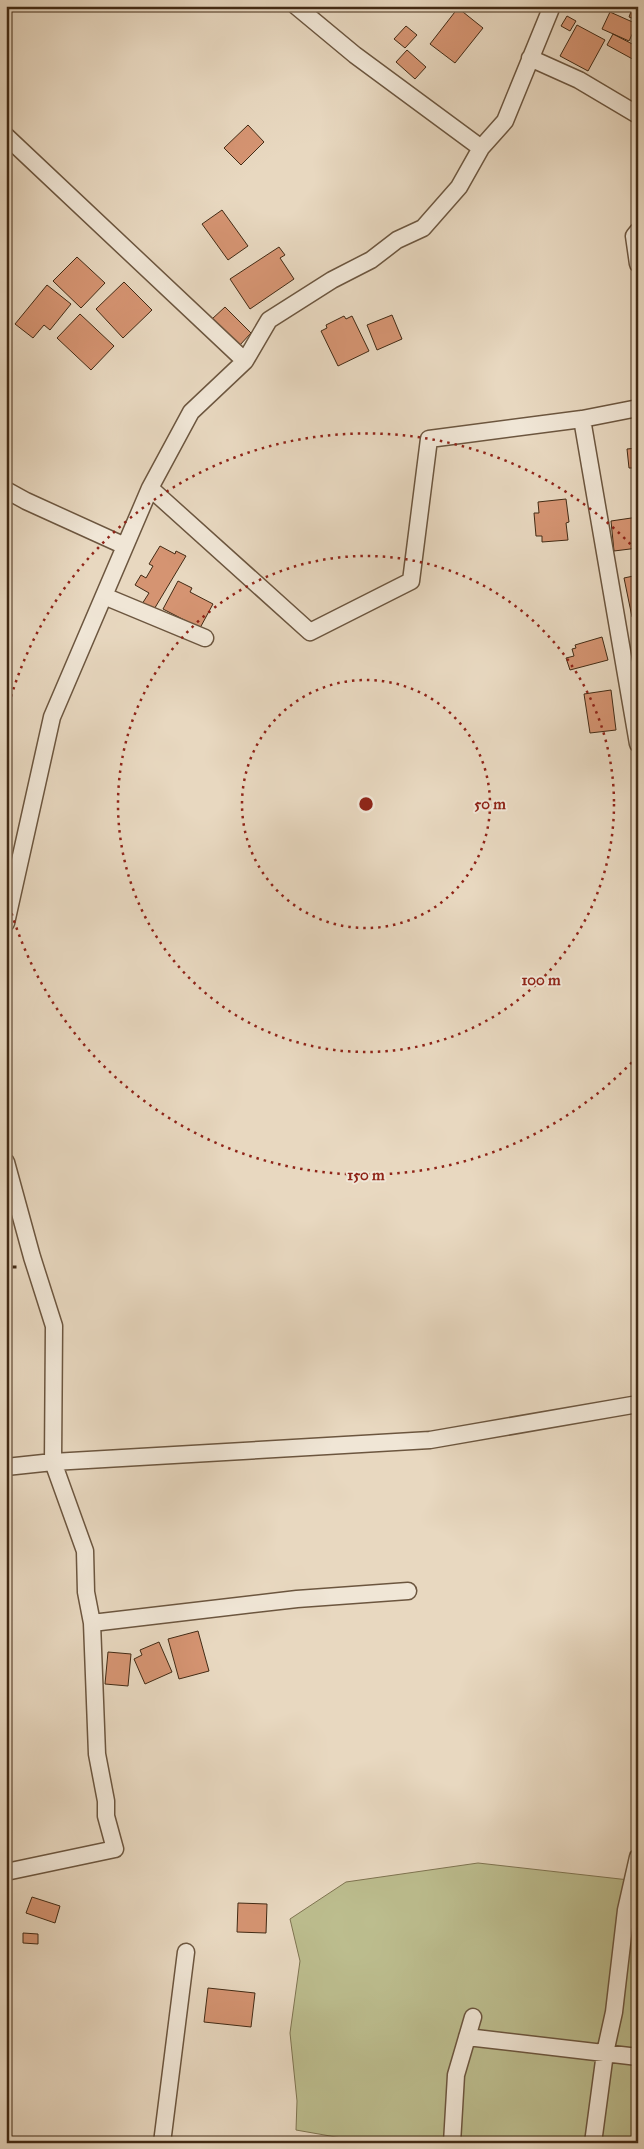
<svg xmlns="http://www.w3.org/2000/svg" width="644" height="2149" font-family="'IM FELL Great Primer',serif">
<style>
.green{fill:#bcbd8e;stroke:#7f7451}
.building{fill:#d59472;stroke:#422a14}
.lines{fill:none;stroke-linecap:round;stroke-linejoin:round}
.street-casing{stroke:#6c563f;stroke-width:19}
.path{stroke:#422a14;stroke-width:3;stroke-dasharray:4 2.5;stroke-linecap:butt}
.street{stroke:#f0e6d6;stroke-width:16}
.ring{fill:none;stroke:#8f2418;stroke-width:2.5;stroke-dasharray:2.5 5}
.centre{fill:#8f2418;stroke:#f0e6d6;stroke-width:2.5}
.ring-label{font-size:15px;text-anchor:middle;font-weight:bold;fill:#8f2418;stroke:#f0e6d6;stroke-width:4;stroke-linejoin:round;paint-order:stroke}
</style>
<rect width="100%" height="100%" fill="#e8d8c0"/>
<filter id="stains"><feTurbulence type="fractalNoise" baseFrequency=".004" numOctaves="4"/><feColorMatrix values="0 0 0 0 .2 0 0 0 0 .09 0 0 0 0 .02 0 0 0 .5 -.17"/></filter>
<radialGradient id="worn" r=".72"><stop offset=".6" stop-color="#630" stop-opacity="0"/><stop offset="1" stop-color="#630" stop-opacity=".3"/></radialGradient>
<path class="green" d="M478,1863L638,1881V2143H370L296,2130L297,2101L290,2033L300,1961L290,1919L346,1882Z"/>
<path class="building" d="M633,6H638L637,20L629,17Z
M458,8L483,28L455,63L430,44Z
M610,12L637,24L629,41L602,29Z
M567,16L576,21L570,31L561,26Z
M577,25L605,40L588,71L560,56Z
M406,26L417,35L405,48L394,39Z
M613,34L638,47V62L607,45Z
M407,50L426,67L415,79L396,62Z
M248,125L264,142L241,165L224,148Z
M222,210L248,246L228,260L202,224Z
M279,247L285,255L280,258L294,279L250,309L230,279Z
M77,257L105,283L81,308L53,281Z
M124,282L152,310L123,338L96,309Z
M47,285L71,304L50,330L44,325L33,338L15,324Z
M225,307L251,333L239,346L212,319Z
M80,314L114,346L91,370L57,338Z
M392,315L402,339L377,350L367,325Z
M344,316L346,319L352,316L369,351L338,366L321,331L327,328L326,325Z
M638,448V468H629L627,449Z
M566,499L569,522L566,523L568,540L542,542V536H536L534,513H539L538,502Z
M638,517V548L614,551L611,521Z
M160,546L175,554L176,551L186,556L153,611L142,604L149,593L135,585L141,575L146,578L153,566L149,564Z
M638,575V616L632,617L624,578Z
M178,581L192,588L190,592L213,604L200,628L163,609Z
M602,637L608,660L570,670L566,658L574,656L572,649L576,648L575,645Z
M611,690L616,730L590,733L584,694Z
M198,1631L209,1671L179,1679L168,1639Z
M159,1642L172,1672L145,1684L134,1659L142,1655L140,1650Z
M108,1652L131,1654L128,1686L105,1684Z
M32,1897L60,1906L55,1923L26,1913Z
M238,1903L267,1904L266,1933L237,1932Z
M23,1933L38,1934V1944L23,1943Z
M208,1988L255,1993L251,2027L204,2022Z"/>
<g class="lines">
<defs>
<path id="street" d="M296,6L355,55L481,148
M530,58L579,80L638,115
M6,136L245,361
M638,231L634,236L638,264
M582,419L638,744
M150,488L310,632L411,581L429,439L582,419L638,408
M6,490L26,501L125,546
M104,596L205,638
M6,923L52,717L150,488L191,412L245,361L269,320L332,280L371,260L397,240L423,228L459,187L481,148L505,121L552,6
M6,1162L32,1257L54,1326L53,1462L85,1551L86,1592L92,1623L97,1754L106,1801V1816L115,1849L6,1872
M6,1467L53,1462L430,1440L638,1404
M92,1623L297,1599L408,1591
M467,2037L638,2057
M162,2143L186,1952
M452,2143L456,2075L473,2017
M593,2143L605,2053L614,2012L626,1910L638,1857"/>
</defs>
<use href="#street" class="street-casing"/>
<path class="path" d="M6,1267H19"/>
<use href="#street" class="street"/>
</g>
<g class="ring">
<circle cx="366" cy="804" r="124"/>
<circle cx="366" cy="804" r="248"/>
<path d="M637 1057A371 371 0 0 1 7 897M7 711A371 371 0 0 1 637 551"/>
</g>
<circle cx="366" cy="804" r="8" class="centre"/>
<g class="ring-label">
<text x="490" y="809">50 m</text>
<text x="541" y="985">100 m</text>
<text x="366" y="1180">150 m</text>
</g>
<rect width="644" height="2149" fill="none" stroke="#e8d8c0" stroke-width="25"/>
<rect x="8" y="8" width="629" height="2134" fill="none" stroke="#422a14" stroke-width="2.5"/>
<rect x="12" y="12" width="619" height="2124" fill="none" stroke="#422a14"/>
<rect width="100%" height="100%" filter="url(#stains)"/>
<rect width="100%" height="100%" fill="url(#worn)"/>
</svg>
